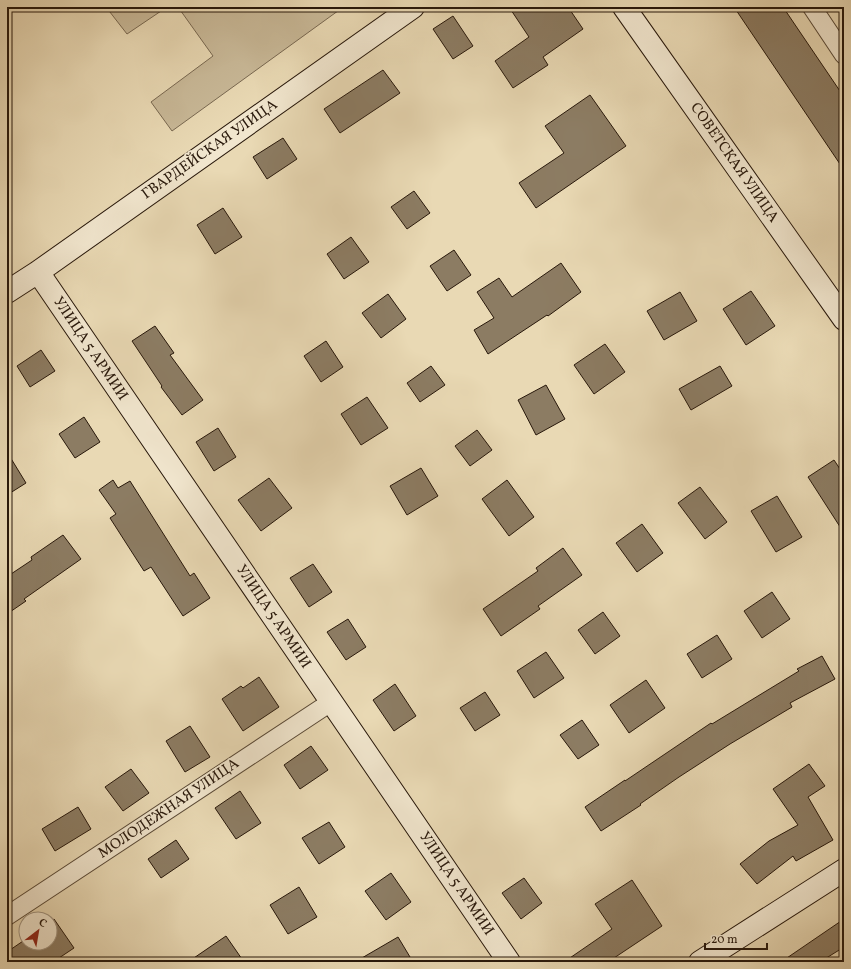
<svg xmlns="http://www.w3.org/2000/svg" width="851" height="969" font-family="Vollkorn,serif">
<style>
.green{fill:#c8b897;stroke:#786851}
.building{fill:#8c7c63;stroke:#28180b}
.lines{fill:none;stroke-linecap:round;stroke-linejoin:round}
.street-casing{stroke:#584835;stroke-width:20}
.secondary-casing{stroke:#28180b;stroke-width:24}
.street{stroke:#f1e6ce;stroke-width:18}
.secondary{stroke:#f1e6ce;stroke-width:22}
.labels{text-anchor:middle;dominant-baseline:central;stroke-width:3.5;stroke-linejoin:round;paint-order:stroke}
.street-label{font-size:15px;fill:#28180b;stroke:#f1e6ce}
</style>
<rect width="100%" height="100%" fill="#e9d9b4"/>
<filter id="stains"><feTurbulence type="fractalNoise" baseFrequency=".005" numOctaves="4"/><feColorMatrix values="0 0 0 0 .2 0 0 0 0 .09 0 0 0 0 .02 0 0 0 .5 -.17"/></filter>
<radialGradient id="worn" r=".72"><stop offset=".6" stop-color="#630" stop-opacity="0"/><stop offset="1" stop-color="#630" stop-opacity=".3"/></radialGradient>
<path class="green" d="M106,7H167L127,34Z
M178,7H237L240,9L243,7H342V8L172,131L151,102L213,56Z"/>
<path class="building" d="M509,7H568L583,29L543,57L548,65L513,88L495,61L529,37Z
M734,7H783L844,97V170Z
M453,16L473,46L453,59L433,29Z
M383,70L400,93L340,133L324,109Z
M590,95L626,146L536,208L519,183L564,153L545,126Z
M283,138L297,159L267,179L253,157Z
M414,191L430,213L407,229L391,207Z
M223,208L242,237L215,254L197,225Z
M351,237L369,262L344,279L327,254Z
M454,250L471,275L447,291L430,266Z
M561,263L581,292L548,316L547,315L488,354L474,330L494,318L477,292L499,278L512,297Z
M751,291L775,326L746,345L723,309Z
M680,292L697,321L664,340L647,311Z
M388,294L406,319L381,338L362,313Z
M155,326L174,353L170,355L203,400L182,415L161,387L162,386L132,341Z
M326,341L343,367L321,382L304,356Z
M605,344L625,372L594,394L574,365Z
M41,350L55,371L30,387L17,366Z
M431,366L445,385L420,402L407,383Z
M720,366L732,386L691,410L679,389Z
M546,385L565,419L536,435L518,400Z
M367,397L388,428L361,445L341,414Z
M84,417L100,442L75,458L59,434Z
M218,428L236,457L214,471L196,442Z
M477,430L492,450L470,466L455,446Z
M7,452L26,483L7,495Z
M834,460L844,475V533L808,477Z
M421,468L438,496L407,515L390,486Z
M269,478L292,508L261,531L238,500Z
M113,480L118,488L130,481L190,576L194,573L210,598L183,616L151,567L144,571L110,518L116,514L99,490Z
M507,480L534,517L509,536L482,499Z
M700,487L727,522L705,539L678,503Z
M777,496L802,537L776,552L751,511Z
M642,524L663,553L637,572L616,543Z
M63,535L81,559L24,599L26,601L7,614V574L8,576L32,560L31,557Z
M563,548L582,575L538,606L540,609L501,636L483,609L538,571L536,568Z
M313,564L332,592L309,607L290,578Z
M772,592L790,619L762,638L744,611Z
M603,612L620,636L595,654L578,630Z
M348,619L366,647L346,660L327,632Z
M717,635L732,659L702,678L687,654Z
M546,652L564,678L534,698L517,671Z
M822,656L835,679L790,703L792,707L730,744L679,777L640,804L641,805L601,831L585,807L625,780V781L711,723L712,724L799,671L797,669Z
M259,677L279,707L243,731L222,699L241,686L243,688Z
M646,680L665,708L629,733L610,705Z
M395,684L416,716L394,731L373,700Z
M485,692L500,715L475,731L460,708Z
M582,720L599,745L578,759L560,735Z
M190,726L210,757L185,772L166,741Z
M311,746L328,770L300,789L284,765Z
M809,764L825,786L808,797L833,840L796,861L793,856L757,884L740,864L769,841L798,825L773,789Z
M131,769L149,793L123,811L105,787Z
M240,791L261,823L236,839L215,808Z
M78,807L91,829L55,851L42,829Z
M329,822L345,847L319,864L302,838Z
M176,840L189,859L161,878L148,859Z
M391,873L411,902L386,920L365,891Z
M524,878L542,903L521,919L502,893Z
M632,880L662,926L608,962H564L612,929L595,904Z
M299,887L317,917L288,934L270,905Z
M54,919L74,948L53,962H7V952L26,939V943H50V922Z
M844,919V947L820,962H781Z
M226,936L244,962H188Z
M398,937L413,962H355Z"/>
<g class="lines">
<defs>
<path id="street" d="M812,7L844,55
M7,916L331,702"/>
<path id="secondary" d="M624,7L844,319
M38,272L509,962
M7,292L38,272L413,7
M700,962L844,870"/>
</defs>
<use href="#street" class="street-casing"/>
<use href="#secondary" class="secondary-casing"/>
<use href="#street" class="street"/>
<use href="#secondary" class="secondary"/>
</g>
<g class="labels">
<g class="street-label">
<text transform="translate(210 150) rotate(-35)">ГВАРДЕЙСКАЯ УЛИЦА</text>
<text transform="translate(734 163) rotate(55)">СОВЕТСКАЯ УЛИЦА</text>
<text transform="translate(90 349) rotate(56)">УЛИЦА 5 АРМИИ</text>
<text transform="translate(273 617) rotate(56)">УЛИЦА 5 АРМИИ</text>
<text transform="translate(169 809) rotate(-34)">МОЛОДЕЖНАЯ УЛИЦА</text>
<text transform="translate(456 884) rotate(56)">УЛИЦА 5 АРМИИ</text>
</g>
</g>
<rect width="851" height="969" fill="none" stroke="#e9d9b4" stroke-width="24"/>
<rect x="8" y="8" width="835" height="953" fill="none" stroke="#28180b" stroke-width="2"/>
<rect x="12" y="12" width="827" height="945" fill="none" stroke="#28180b"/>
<g transform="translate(38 931) rotate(31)"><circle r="19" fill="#f1e6ce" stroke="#a19480"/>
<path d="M0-3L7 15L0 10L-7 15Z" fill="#8f2418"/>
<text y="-6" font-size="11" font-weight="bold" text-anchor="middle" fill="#28180b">С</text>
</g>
<path d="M705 943v6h62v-6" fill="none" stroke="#28180b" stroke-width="2"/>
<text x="711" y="943" font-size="12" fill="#28180b" stroke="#f1e6ce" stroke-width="3" paint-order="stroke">20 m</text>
<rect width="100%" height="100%" filter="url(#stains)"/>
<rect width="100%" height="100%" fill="url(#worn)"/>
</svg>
